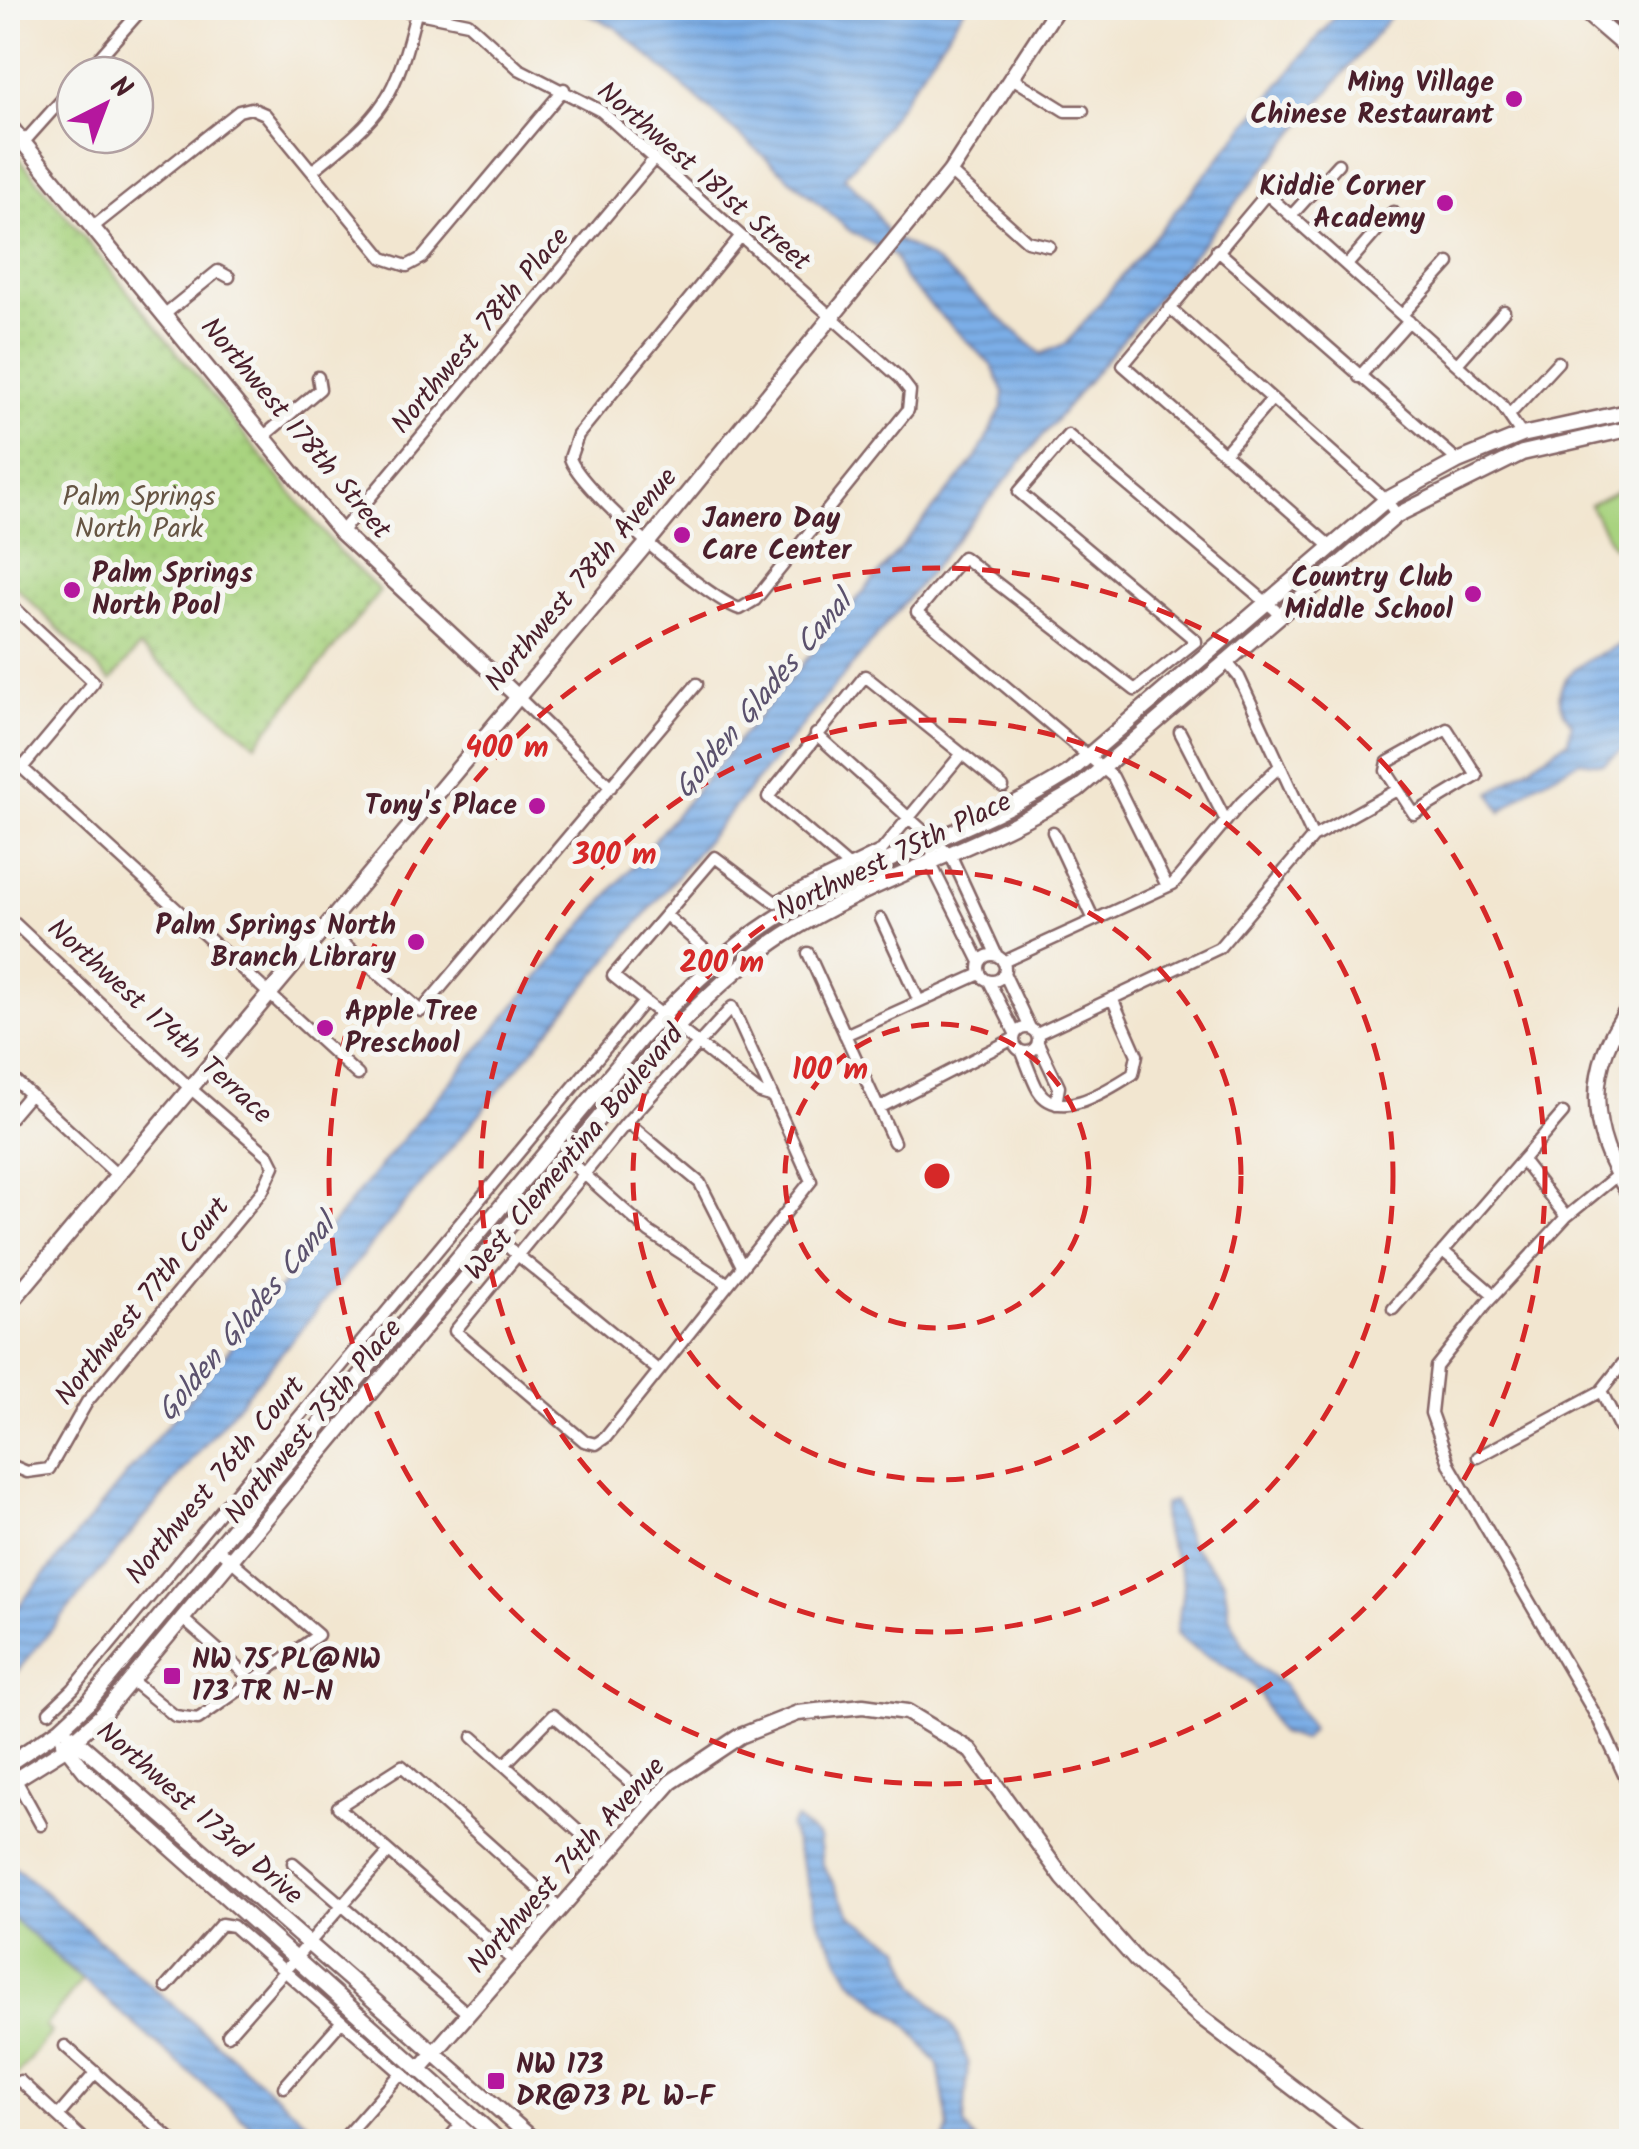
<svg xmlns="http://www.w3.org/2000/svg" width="1639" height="2149" font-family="Kalam,sans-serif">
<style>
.grass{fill:#a8d37f;stroke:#797955;stroke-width:2.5}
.park{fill:url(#park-dots);stroke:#797955;stroke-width:2.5}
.water{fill:url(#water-rules);stroke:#626689;stroke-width:2.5}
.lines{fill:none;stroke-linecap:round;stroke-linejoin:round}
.street-casing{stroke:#856565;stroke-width:15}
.secondary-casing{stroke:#856565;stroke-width:19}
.primary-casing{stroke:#856565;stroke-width:20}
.street{stroke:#fff;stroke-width:10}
.secondary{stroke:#fff;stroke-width:14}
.primary{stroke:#fff;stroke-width:15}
.ring{fill:none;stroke:#d62828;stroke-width:5;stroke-dasharray:18 12}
.poi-dot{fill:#b5179e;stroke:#f6f6f2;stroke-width:4}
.labels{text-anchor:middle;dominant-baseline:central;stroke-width:10;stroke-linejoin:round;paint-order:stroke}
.poi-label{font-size:28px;font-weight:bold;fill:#4a1f2b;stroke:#f6f6f2;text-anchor:end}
.street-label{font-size:28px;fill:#4a1f2b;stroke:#f6f6f2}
.park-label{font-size:28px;fill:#654;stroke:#f6f6f2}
.water-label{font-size:30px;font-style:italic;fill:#5b516d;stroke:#f6f6f2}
.centre{fill:#d62828;stroke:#f6f6f2;stroke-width:5}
.ring-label{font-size:30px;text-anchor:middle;font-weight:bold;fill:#d62828;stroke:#f6f6f2;stroke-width:10;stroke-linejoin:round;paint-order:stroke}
</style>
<defs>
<pattern id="park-dots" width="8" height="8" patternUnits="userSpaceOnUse" patternTransform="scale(2.5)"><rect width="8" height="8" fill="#a8d37f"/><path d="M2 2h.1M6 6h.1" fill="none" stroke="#92b56e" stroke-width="1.8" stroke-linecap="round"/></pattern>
<pattern id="water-rules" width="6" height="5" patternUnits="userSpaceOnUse" patternTransform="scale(2.5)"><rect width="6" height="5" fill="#7baee7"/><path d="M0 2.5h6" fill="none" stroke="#678dbb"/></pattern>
</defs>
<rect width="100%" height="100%" fill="#f6f6f2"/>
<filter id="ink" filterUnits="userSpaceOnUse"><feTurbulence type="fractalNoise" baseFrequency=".01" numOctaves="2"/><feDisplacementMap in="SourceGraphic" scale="20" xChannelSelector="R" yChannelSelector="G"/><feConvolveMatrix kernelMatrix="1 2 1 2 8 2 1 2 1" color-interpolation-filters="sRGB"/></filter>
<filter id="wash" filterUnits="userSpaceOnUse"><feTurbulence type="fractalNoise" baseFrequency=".0048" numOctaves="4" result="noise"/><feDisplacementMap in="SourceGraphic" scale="40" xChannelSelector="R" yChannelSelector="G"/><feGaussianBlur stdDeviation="2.25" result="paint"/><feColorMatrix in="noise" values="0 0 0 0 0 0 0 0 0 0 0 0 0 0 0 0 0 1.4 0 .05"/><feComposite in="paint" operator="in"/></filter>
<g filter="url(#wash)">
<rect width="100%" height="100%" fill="#f2e6d0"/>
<path class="grass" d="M1625,487L1631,499V537L1613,547L1590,505Z
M8,1914L82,1980L45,2026L51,2032L8,2086Z"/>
<path class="park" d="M8,144L342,555L380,591L256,744L139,647L111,681L8,579Z"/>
<path class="water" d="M574,8H965L874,143L844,177L869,202L888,234L938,263L1041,354L1067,343L1342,8H1398L8,1682V1619L394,1149L977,457L1002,407L1004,393L992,366L906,281L894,256L850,231L615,27Z
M1631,640L1632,736L1627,747L1603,764L1580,761L1536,784L1501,812L1491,793L1568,741L1571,722C1533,677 1600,654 1631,640Z
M1174,1501L1190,1544L1224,1581L1229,1615L1243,1644L1255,1663L1284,1685L1312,1729L1303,1740L1280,1733C1267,1717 1267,1699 1251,1684C1227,1663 1199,1656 1177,1633C1178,1617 1183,1599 1183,1583C1181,1555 1154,1533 1165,1503Z
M796,1819L819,1838L822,1863L852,1917L900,1946L916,1985L954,2028L968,2062L964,2125L976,2141H944L949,2128L938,2065L908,2026L852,1981L821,1927L790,1827Z
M8,1861L34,1883L328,2141H268L8,1914Z"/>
</g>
<g filter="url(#ink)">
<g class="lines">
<defs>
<path id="street" d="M394,8L468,23L519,69L601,111L900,378L910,391L908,410L755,600L740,609C707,599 580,490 570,458L578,435L740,237
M84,75L143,8
M1012,78L1065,111H1083
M24,142L75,85
M312,171C384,114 395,100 417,9
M950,172L1027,241L1049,246
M1291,216L1338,164
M93,227L239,111L251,108L265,114L383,258L407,266L422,258L564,89
M1217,250L1458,461
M1347,265L1393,212
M1170,308L1386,500L1397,515
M165,314L218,271L229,277
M1402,315L1449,263
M1457,364L1504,311
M1359,377L1409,321
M1509,415L1558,362
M264,436L320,389L318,377
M1224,454L1272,399
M341,532L654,159
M1330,546L1123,365L1264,197H1270L1501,404L1522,435
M8,602L94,682L22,768
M1225,660L1239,677L1313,837
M518,697L611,787
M1447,729L1477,776L1414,814L1386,771L1388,762Z
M1180,732L1226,821
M816,734L951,856L997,956
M8,755L358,1075
M1053,832L1094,920
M934,843L931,864L980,962
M847,865L768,797L865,676L1003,787
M1167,886L1113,777L917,612L963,557L1135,690L1196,641L1019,492L1068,435L1280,614
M666,915L704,949
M8,917L190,1088L269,1156L274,1166L263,1190L87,1402L49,1469L27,1472L8,1464
M881,919L919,1001
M326,928L421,1011L697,684
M808,953L894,1142
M979 968a13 13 0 1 1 26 0a13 13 0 1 1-26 0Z
M1003,962L1173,884L1241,803L1280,766
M1004,973L1030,1028
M989,981L1015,1033
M732,1007L811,1181L606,1437L596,1444L584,1441L455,1331L627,1122Z
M1014 1040a12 12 0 1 1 24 0a12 12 0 1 1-24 0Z
M1037,1034L1219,948L1313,837L1397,790
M845,1035L980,974
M1038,1043L1059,1087L1056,1104
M1022,1052C1027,1064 1032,1079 1038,1090C1059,1124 1110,1088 1133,1074L1137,1055L1112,998
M8,1074L116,1174
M770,1096L760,1093L613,976L715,857L775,902L882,850L960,756
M879,1108L1013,1039
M8,1120L30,1094
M627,1122L700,1183L741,1264
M566,1158L649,1232L727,1283
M1522,1160L1566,1217
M1632,1163L1566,1217L1486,1304L1436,1367L1431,1413L1450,1466L1599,1721L1632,1792
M498,1239L659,1371
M1443,1251L1494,1295
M1393,1309L1563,1113
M1632,1352L1601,1391L1632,1452
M1478,1457L1601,1391
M183,1619L252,1680
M132,1681L175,1716L198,1719L318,1635L218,1549
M49,1712L73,1689L643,1003
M473,1737L606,1856
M504,1765L553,1715L653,1802
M16,1780L41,1825
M293,1863L467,2013
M514,1961L338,1807L402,1766L560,1908
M166,1987L221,1924L233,1926L480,2142
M228,2035L389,1852
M65,2046L174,2142
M20,2081L86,2142
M284,2087L342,2021
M58,2116L96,2072
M342,2140L402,2072
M446,2142L461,2124"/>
<path id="secondary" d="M8,124L341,532L518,697
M1632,1004C1583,1068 1588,1133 1632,1198
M8,1306L648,542L950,172L1057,8
M70,1735L536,2142
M63,1743L85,1771L501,2142
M8,1764L60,1729L89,1702L642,1037C681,994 724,952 773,920C865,860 974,833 1067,774L1386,500L1458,461L1522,435L1632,411
M8,1784L64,1749L102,1715L658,1047C696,1006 737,966 784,935C876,876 985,848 1078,789L1397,515L1522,453L1632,428
M419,2070L671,1782L740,1736L798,1713L863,1706L907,1712L970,1750L1063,1878L1136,1960L1198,2015L1364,2142"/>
<path id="primary" d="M1581,8L1632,52
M1611,8L1632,26"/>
</defs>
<use href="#street" class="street-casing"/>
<use href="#secondary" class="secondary-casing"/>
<use href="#primary" class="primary-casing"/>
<use href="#street" class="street"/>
<use href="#secondary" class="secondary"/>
<use href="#primary" class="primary"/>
</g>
</g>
<g class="ring">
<circle cx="937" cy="1176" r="152"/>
<circle cx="937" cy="1176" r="304"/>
<circle cx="937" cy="1176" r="456"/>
<circle cx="937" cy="1176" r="608"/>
</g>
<g class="poi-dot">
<circle cx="1514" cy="99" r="10"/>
<circle cx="1445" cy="203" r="10"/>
<circle cx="682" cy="535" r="10"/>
<circle cx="72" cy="590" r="10"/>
<circle cx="1473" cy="594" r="10"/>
<circle cx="537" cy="806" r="10"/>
<circle cx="416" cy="942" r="10"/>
<circle cx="325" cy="1028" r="10"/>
<rect x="162" y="1666" width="20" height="20" rx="5"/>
<rect x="486" y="2071" width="20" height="20" rx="5"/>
</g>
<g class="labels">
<g class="poi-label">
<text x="1494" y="83">Ming Village<tspan x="1494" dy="32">Chinese Restaurant</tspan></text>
<text x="1425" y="187">Kiddie Corner<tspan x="1425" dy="32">Academy</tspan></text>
<text x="702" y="519" text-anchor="start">Janero Day<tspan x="702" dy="32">Care Center</tspan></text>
<text x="92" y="574" text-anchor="start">Palm Springs<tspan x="92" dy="32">North Pool</tspan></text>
<text x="1453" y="578">Country Club<tspan x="1453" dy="32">Middle School</tspan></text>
<text x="517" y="806">Tony's Place</text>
<text x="396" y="926">Palm Springs North<tspan x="396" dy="32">Branch Library</tspan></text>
<text x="345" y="1012" text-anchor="start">Apple Tree<tspan x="345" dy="32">Preschool</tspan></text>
<text x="192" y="1660" text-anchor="start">NW 75 PL@NW<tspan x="192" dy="32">173 TR N-N</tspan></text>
<text x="516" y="2065" text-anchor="start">NW 173<tspan x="516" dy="32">DR@73 PL W-F</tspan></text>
</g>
<g class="street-label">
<text transform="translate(703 177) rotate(41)">Northwest 181st Street</text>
<text transform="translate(481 331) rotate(-50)">Northwest 78th Place</text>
<text transform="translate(295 429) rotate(50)">Northwest 178th Street</text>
<text transform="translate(582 580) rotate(-50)">Northwest 78th Avenue</text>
<text transform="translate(894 857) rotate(-26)">Northwest 75th Place</text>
<text transform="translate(159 1022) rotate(42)">Northwest 174th Terrace</text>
<text transform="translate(575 1153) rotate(-50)">West Clementina Boulevard</text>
<text transform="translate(143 1302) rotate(-51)">Northwest 77th Court</text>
<text transform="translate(314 1422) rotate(-50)">Northwest 75th Place</text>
<text transform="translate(216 1481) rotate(-50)">Northwest 76th Court</text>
<text transform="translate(199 1814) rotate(41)">Northwest 173rd Drive</text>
<text transform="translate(567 1866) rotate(-48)">Northwest 74th Avenue</text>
</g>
<g class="park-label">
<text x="139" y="497">Palm Springs<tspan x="139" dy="32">North Park</tspan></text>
</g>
<g class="water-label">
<text transform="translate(764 696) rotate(-50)">Golden Glades Canal</text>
<text transform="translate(247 1319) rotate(-50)">Golden Glades Canal</text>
</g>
</g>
<circle cx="937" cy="1176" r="15" class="centre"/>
<g class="ring-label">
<text x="507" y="757">400 m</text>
<text x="615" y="864">300 m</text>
<text x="722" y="972">200 m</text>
<text x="830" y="1079">100 m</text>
</g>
<rect width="1639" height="2149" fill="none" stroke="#f6f6f2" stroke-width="40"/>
<g transform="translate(105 105) rotate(42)"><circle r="48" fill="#f6f6f2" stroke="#b1a0a2" stroke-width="2.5"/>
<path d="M0-8L18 38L0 25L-18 38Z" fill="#b5179e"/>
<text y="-15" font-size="28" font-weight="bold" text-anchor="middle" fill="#4a1f2b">N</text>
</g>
</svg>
